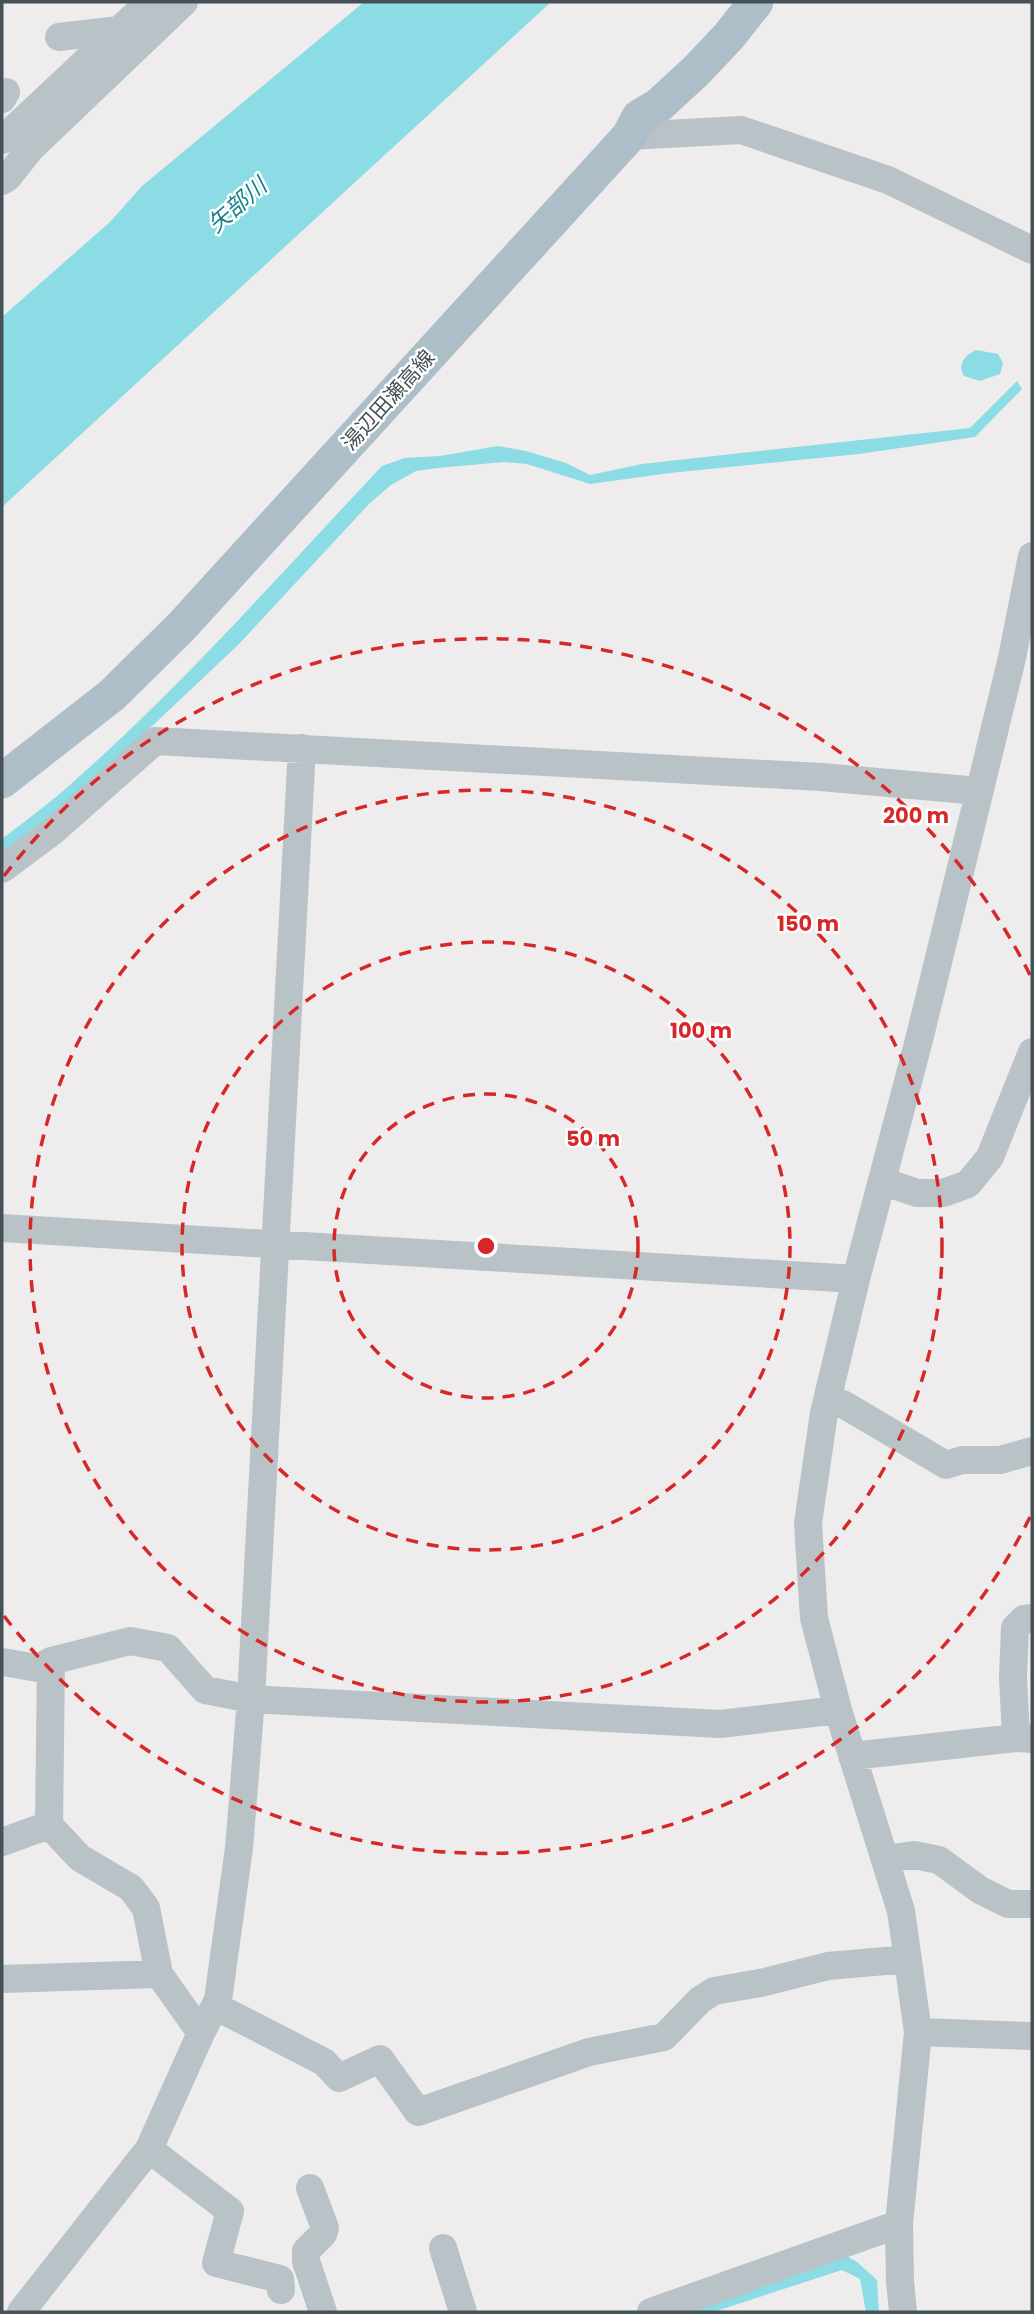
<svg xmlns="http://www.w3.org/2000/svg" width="1034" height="2314" font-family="Poppins,'Noto Sans JP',sans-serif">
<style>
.water{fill:#8bdce5}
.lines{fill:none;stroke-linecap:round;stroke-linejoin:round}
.minor{stroke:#b8c2c7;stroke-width:28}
.major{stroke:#adbec9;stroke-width:35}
.ring{fill:none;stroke:#d62828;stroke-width:3.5;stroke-dasharray:12 9}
.labels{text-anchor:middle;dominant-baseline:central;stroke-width:5;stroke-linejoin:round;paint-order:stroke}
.street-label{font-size:21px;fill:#455157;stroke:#fff}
.water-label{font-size:23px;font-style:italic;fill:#15818c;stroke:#fff}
.centre{fill:#d62828;stroke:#fff;stroke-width:3.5}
.ring-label{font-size:21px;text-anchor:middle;font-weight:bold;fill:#d62828;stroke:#fff;stroke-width:5;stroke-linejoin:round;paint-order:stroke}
</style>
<rect width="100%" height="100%" fill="#eeecec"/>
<path class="water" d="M364,2H551L2,507V317L110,222L142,186Z
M976,350L998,354L1003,363L1000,374L980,381L964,376C957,364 965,355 976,350Z
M1017,381L1022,389L975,437L859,454L670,473L590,484L527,464L504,462L438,468L416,471L391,485L369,504L238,645L79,795L2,855V839C25,821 50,803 72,783C183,685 281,573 382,466L405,458L440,456L498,446L526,451L566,463L590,475L642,464L970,428Z
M845,2255L857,2262L877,2280L879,2312H866L860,2279L842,2270L713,2312H682Z"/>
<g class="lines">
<path class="minor" d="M59,37L119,30
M2,99L6,92
M629,136L741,130L888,180L1032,250
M2,140L149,2
M2,181L8,177L31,148L184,2
M2,869L53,831L155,741L821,777L979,791
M882,1181L917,1193H943L968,1184L990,1157L1032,1052
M2,1228L856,1279
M843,1404L946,1465L962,1460H1000L1032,1451
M51,1661L49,1825L80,1858L131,1888L146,1908L159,1974L201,2033
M2,1662L38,1668L51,1661L130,1641L168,1648L205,1690L251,1699L720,1724L838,1710
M1016,1738L1013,1677L1015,1628L1024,1619L1032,1618
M852,1756L1016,1738L1032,1739
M2,1842L49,1825
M885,1859L914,1855L939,1860L980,1890L1008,1904H1032
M2,1979L159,1974
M215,2006L324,2062L339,2078L380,2059L418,2112L589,2052L664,2037L700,2000L714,1991L765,1982L828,1966L908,1959
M918,2032L1032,2036
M149,2149L230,2211L216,2263L280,2279L281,2290
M310,2188L325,2228L323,2234L306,2251V2261L323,2312
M443,2248L463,2312
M21,2312L149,2149L201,2033L218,2000L239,1848L251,1699L302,748
M651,2312L899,2224
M903,2312L900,2281L899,2224L918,2032L901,1911L838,1710L814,1618L808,1523L824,1413L856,1279L920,1036L1012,658L1032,556"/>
<path class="major" d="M2,781L112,695L181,627L629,136L639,117L659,105L696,71L729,36L756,2"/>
</g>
<g class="ring">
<circle cx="486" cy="1246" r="152"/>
<circle cx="486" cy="1246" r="304"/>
<circle cx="486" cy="1246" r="456"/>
<path d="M1030 1517A608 608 0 0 1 4 1616M4 876A608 608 0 0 1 1030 975"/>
</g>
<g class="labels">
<g class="street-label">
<text transform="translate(388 400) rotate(-48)">湯辺田瀬高線</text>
</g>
<g class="water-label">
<text transform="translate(237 205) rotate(-41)">矢部川</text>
</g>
</g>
<circle cx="486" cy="1246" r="10" class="centre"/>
<g class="ring-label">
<text x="916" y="823">200 m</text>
<text x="808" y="931">150 m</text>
<text x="701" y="1038">100 m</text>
<text x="593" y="1146">50 m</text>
</g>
<rect width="1034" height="2314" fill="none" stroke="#455157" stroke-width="7"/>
</svg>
